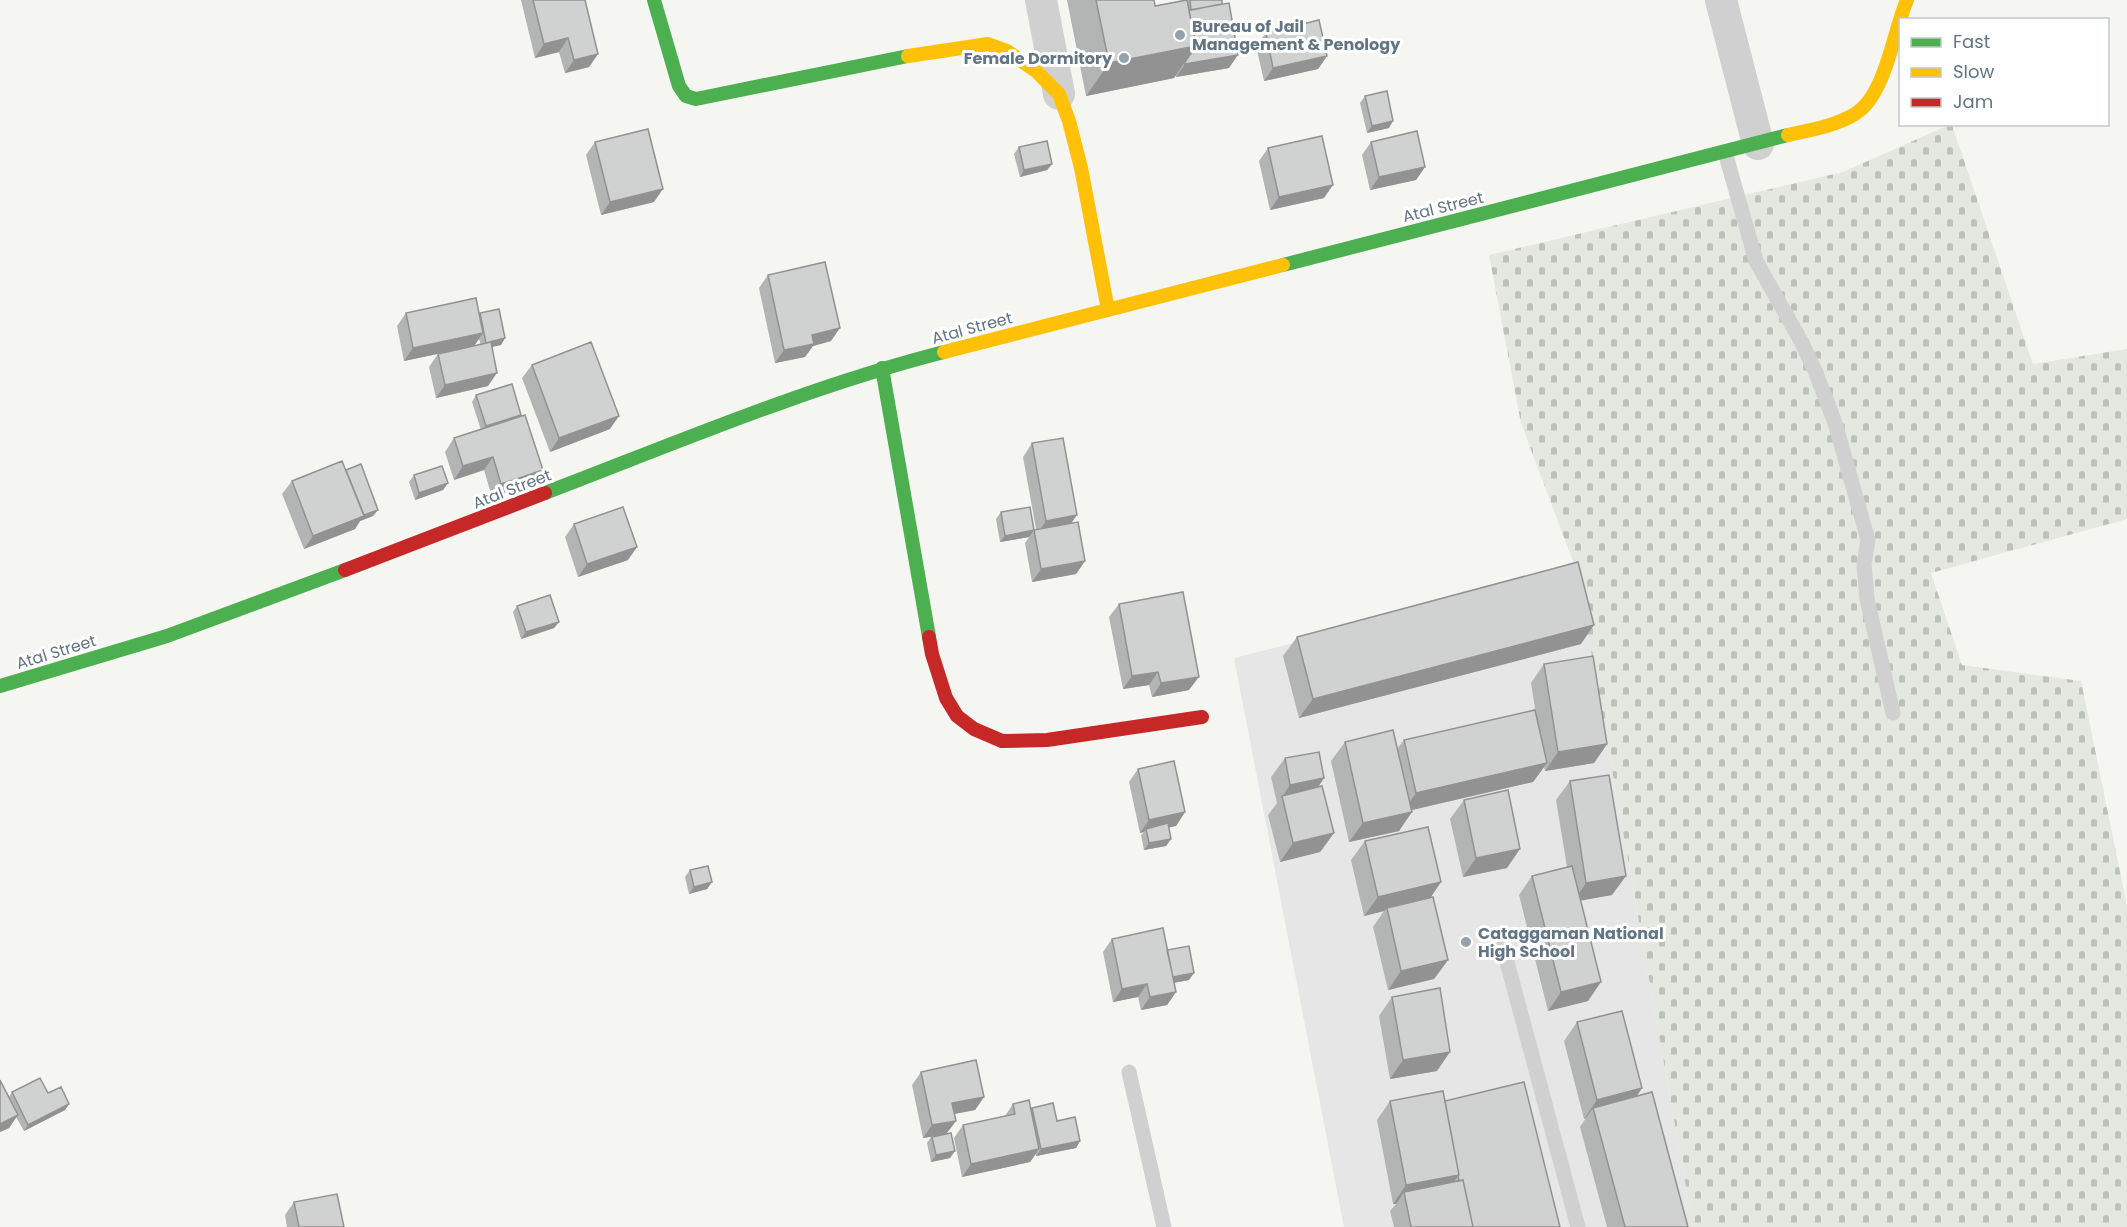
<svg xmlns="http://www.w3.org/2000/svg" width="2127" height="1227" font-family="Poppins,sans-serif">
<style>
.built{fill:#e5e6e5}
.cemetery{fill:url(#cemetery-stones)}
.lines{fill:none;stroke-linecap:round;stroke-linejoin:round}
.lane{stroke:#d0d0d1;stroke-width:15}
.street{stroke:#d0d0d1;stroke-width:32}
.fast{stroke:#4caf50;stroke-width:14}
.slow{stroke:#ffc107;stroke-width:14}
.jam{stroke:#c62828;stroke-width:14}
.wall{fill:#b3b4b4;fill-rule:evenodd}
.shaded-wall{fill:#929292}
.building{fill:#d0d1d1;stroke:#929292;stroke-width:1.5}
.poi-dot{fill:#95a2ab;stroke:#fff;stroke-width:2}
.labels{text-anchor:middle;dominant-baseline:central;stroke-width:6;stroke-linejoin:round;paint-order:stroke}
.poi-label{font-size:16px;font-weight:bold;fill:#627585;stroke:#fff;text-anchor:start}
.street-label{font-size:16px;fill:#627585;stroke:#fff}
</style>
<defs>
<pattern id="cemetery-stones" width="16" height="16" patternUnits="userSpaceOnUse" patternTransform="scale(1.5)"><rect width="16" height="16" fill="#e4e8e0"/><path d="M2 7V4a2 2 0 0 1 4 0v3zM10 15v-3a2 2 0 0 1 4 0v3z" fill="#bcc1bb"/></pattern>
</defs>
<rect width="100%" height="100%" fill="#f5f5f2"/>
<path class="built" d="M1577,572L1693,1227H1344L1234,658Z"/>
<path class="cemetery" d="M1949,125H1952L2033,364L2127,349V519L1931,573L1962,665L2081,681L2127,906V1227H1693L1577,572L1521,423L1489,255L1843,172Z"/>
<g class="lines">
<path class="lane" d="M1725,152L1756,261L1802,343L1816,373L1835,423L1868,540L1864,564L1867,599L1893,713
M1503,947L1578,1227
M1129,1072L1164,1227"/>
<path class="street" d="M1041,0L1059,94
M1721,0L1758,144"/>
<path class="fast" d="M654,0L679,86L686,96L696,99L908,56
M1283,265L1788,135
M882,368L929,637
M545,493C676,443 807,387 944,352
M0,686L167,636L345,570"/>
<path class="slow" d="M908,56L988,44L1007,51L1036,71L1059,94L1069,121L1081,168L1108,310
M1788,135C1811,130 1835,126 1855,114C1886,95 1893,32 1907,0
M944,352L1283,265"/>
<path class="jam" d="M345,570L545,493
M929,637L932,654L946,698L957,716L974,729L1002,741L1047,740L1202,717"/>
</g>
<path class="wall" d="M521,0H585L598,54L589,67L565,73L559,52L535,58Z
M1067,0H1154L1155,6L1184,0H1222L1229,68L1176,77V75L1174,78L1086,96Z
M1266,33L1327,56L1318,69L1264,81L1256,46Z
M1365,96L1389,128L1367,133L1360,103Z
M595,142L654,202L601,215L586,155Z
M1371,142L1425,167L1416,180L1370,190L1362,155Z
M1019,147L1052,164L1047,170L1020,177L1014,154Z
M1268,148L1324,198L1270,210L1259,161Z
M768,275L831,341L813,346L805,357L775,363L759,288Z
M406,313L479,314L505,338L501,345L492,347L488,386L436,398L429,367L438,354L404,361L397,326ZM479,339L481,345L474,346Z
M532,365L610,429L550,452L522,378Z
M476,395L520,417L543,470L534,483L492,497L484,470L454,480L445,452L454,438L481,430L472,402Z
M1032,443L1071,523L1085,561L1076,574L1032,582L1025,543L1029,537L1000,542L996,519L1001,512L1034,530L1036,529L1023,457Z
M346,470L373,516L360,521L355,529L304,549L282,494L292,481Z
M414,475L448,483L443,490L415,500L409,482Z
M574,524L628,560L578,577L565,537Z
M1119,604L1189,690L1152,697L1149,685L1123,689L1109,617Z
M517,606L559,622L554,628L521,639L513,612Z
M1297,637L1581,644L1299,718L1283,656Z
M1544,664L1607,744L1594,763L1545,771L1544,767L1533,782L1412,810L1399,831L1349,842L1331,761L1345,742L1397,749L1404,740L1536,714L1531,683Z
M1285,758L1324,778L1319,786L1334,833L1320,852L1280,862L1268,815L1277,803L1271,777Z
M1138,769L1185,812L1176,826L1169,827L1171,839L1166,846L1144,850L1141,835L1144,832L1140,833L1129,782Z
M1570,781L1612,895L1581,900L1588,1001L1548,1011L1519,895L1532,876L1567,867L1556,800Z
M1464,800L1507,868L1463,877L1450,819Z
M1365,841L1441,882L1430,898L1448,960L1434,979L1388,990L1373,927L1384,911L1364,916L1351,860Z
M690,870L712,882L707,889L689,894L685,877Z
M1112,939L1167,950L1189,980L1174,983L1176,992L1167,1005L1141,1010L1138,997L1113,1002L1103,952Z
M1392,997L1437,1071L1390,1079L1379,1016Z
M1577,1022L1642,1088L1637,1096L1688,1227H1607L1580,1127L1586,1118L1584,1119L1564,1041Z
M921,1072L984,1097L975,1110L954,1114L956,1121L947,1133L950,1158L931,1162L927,1143L931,1137L923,1138L912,1085Z
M0,1080L9,1097L12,1092L48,1093L69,1104L65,1110L24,1131L16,1117L9,1128L0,1132Z
M1390,1101H1445L1560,1227H1394L1390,1211L1396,1204H1393L1377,1120Z
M1013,1104L1031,1110L1032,1108L1057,1121L1080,1141L1076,1148L1036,1156V1154L1030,1162L962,1177L954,1138L963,1125L1005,1116Z
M294,1202L344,1227H287L285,1215Z"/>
<path class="shaded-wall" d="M568,38L559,52L535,58L544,44Z
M1196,46L1174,78L1086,96L1109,63Z
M598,54L589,67L565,73L574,60Z
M1238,55L1229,68L1176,77L1185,64Z
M1327,56L1318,69L1264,81L1273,68Z
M1393,121L1389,128L1367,133L1372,126Z
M1052,164L1047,170L1020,177L1024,170Z
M1425,167L1416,180L1370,190L1379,177Z
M1333,185L1324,198L1270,210L1279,197Z
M663,189L654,202L601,215L610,202Z
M840,328L831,341L813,346L805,357L775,363L784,350L812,335Z
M483,333L474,346L404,361L413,348Z
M505,338L501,345L482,349L486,343Z
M497,373L488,386L436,398L445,385Z
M521,415L517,421L482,433L486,426Z
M619,416L610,429L550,452L559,438Z
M493,457L484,470L454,480L463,466Z
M543,470L534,483L492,497L501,484Z
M448,483L443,490L415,500L419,493Z
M378,510L373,516L360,521L355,529L304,549L313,536Z
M1077,515L1068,528L1037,534L1046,521Z
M1034,530L1029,537L1000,542L1005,536Z
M637,547L628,560L578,577L587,564Z
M1085,561L1076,574L1032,582L1041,569Z
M559,622L554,628L521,639L526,632Z
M1594,625L1581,644L1299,718L1313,699Z
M1158,672L1149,685L1123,689L1132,676Z
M1199,677L1189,690L1152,697L1161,683Z
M1607,744L1594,763L1545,771L1558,752Z
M1547,763L1533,782L1403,812L1416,793Z
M1324,778L1311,797H1282L1290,785Z
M1185,812L1176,826L1147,832L1146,829L1144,832L1140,833L1149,820Z
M1412,812L1399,831L1349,842L1363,823Z
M1334,833L1320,852L1280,862L1293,843Z
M1171,839L1166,846L1144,850L1149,843Z
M1520,849L1507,868L1463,877L1476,858Z
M1626,876L1612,895L1573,902L1586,883Z
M712,882L707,889L689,894L694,887Z
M1441,882L1428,901L1387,908L1384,911L1364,916L1378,897Z
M1448,960L1434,979L1388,990L1401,971Z
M1194,973L1189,980L1166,984L1171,978Z
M1601,982L1588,1001L1548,1011L1561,992Z
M1147,984L1138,997L1113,1002L1122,989Z
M1176,992L1167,1005L1141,1010L1150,997Z
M1450,1052L1437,1071L1390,1079L1403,1060Z
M1642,1088L1629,1107L1593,1108L1586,1118L1584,1119L1597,1100Z
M984,1097L975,1110L943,1116L952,1103Z
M69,1104L65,1110L24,1131L28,1125Z
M18,1115L9,1128L0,1132V1124Z
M956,1121L946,1134L923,1138L932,1125Z
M1080,1141L1076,1148L1036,1156L1041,1149Z
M1039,1149L1030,1162L962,1177L971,1164Z
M955,1151L950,1158L931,1162L936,1155Z
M1459,1175L1445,1194L1404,1192L1396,1204H1393L1406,1185Z"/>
<path class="building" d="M533,0H585L598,54L574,60L568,38L544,44Z
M1096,0H1154L1155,6L1187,0L1196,46L1109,63Z
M1190,0H1222V4L1191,10Z
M1229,3L1238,55L1185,64V62L1196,46L1189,10Z
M1319,20L1327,56L1273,68L1266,33Z
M1387,91L1393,121L1372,126L1365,96Z
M648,129L663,189L610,202L595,142Z
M1417,131L1425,167L1379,177L1371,142Z
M1322,136L1333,185L1279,197L1268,148Z
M1047,141L1052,164L1024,170L1019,147Z
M825,262L840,328L812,335L814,344L784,350L768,275Z
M476,298L483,333L413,348L406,313Z
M499,309L505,338L486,343L480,313Z
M491,342L497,373L445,385L438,354Z
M591,342L619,416L559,438L532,365Z
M512,384L521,415L486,426L476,395Z
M525,415L543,470L501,484L493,457L463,466L454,438Z
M1063,438L1077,515L1046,521L1032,443Z
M342,461L364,516L313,536L292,481Z
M361,464L378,510L364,515L346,470Z
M442,466L448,483L419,493L414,475Z
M623,507L637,547L587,564L574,524Z
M1030,507L1034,530L1005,536L1001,512Z
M1078,522L1085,561L1041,569L1034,530Z
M1578,562L1594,625L1313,699L1297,637Z
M1183,592L1199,677L1161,683L1158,672L1132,676L1119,604Z
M550,595L559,622L526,632L517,606Z
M1593,656L1607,744L1558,752L1544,664Z
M1535,710L1547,763L1416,793L1404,740Z
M1393,730L1412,812L1363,823L1345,742Z
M1319,752L1324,778L1290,785L1285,758Z
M1174,761L1185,812L1149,820L1138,769Z
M1609,775L1626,876L1586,883L1570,781Z
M1322,786L1334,833L1293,843L1282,796Z
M1508,790L1520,849L1476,858L1464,800Z
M1168,823L1171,839L1149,843L1146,829Z
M1428,827L1441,882L1378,897L1365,841Z
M708,866L712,882L694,887L690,870Z
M1572,866L1601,982L1561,992L1532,876Z
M1433,897L1448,960L1401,971L1387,908Z
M1163,928L1176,992L1150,997L1147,984L1122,989L1112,939Z
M1189,946L1194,973L1173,977L1167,950Z
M1440,988L1450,1052L1403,1060L1392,997Z
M1622,1011L1642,1088L1597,1100L1577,1022Z
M976,1060L984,1097L952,1103L956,1121L932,1125L921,1072Z
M40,1078L48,1093L61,1087L69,1104L28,1125L12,1092Z
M0,1080L18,1115L0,1124Z
M1524,1082L1560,1227H1473L1463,1180L1459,1181L1458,1175H1459L1445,1101Z
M1443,1091L1459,1175L1406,1185L1390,1101Z
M1652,1092L1688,1227H1625L1593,1108Z
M1029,1100L1039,1149L971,1164L963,1125L1015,1114L1013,1104Z
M1053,1103L1057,1121L1075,1117L1080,1141L1041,1149L1032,1108Z
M951,1133L955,1151L936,1155L932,1137Z
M1463,1180L1473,1227H1411L1404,1192Z
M337,1194L344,1227H299L294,1202Z"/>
<g class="poi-dot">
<circle cx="1180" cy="35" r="6"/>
<circle cx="1124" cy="58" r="6"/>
<circle cx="1466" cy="942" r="6"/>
</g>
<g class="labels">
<g class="poi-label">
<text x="1192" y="26">Bureau of Jail<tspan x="1192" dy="18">Management &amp; Penology</tspan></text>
<text x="1112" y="58" text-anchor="end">Female Dormitory</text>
<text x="1478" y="933">Cataggaman National<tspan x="1478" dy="18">High School</tspan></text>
</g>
<g class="street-label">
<text transform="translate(1443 207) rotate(-14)">Atal Street</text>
<text transform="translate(972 328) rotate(-15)">Atal Street</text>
<text transform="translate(512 489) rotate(-21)">Atal Street</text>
<text transform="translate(56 652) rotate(-17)">Atal Street</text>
</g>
</g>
<rect x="1899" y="18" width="210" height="108" fill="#ffffff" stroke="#c0c8ce" stroke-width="1.5"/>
<rect x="1911" y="38" width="30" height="9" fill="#4caf50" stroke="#c0c8ce" stroke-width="1.5"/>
<text x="1953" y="48" font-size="18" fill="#627585">Fast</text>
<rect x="1911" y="68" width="30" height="9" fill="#ffc107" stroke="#c0c8ce" stroke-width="1.5"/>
<text x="1953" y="78" font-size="18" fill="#627585">Slow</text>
<rect x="1911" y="98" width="30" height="9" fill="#c62828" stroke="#c0c8ce" stroke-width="1.5"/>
<text x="1953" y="108" font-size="18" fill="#627585">Jam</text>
</svg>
